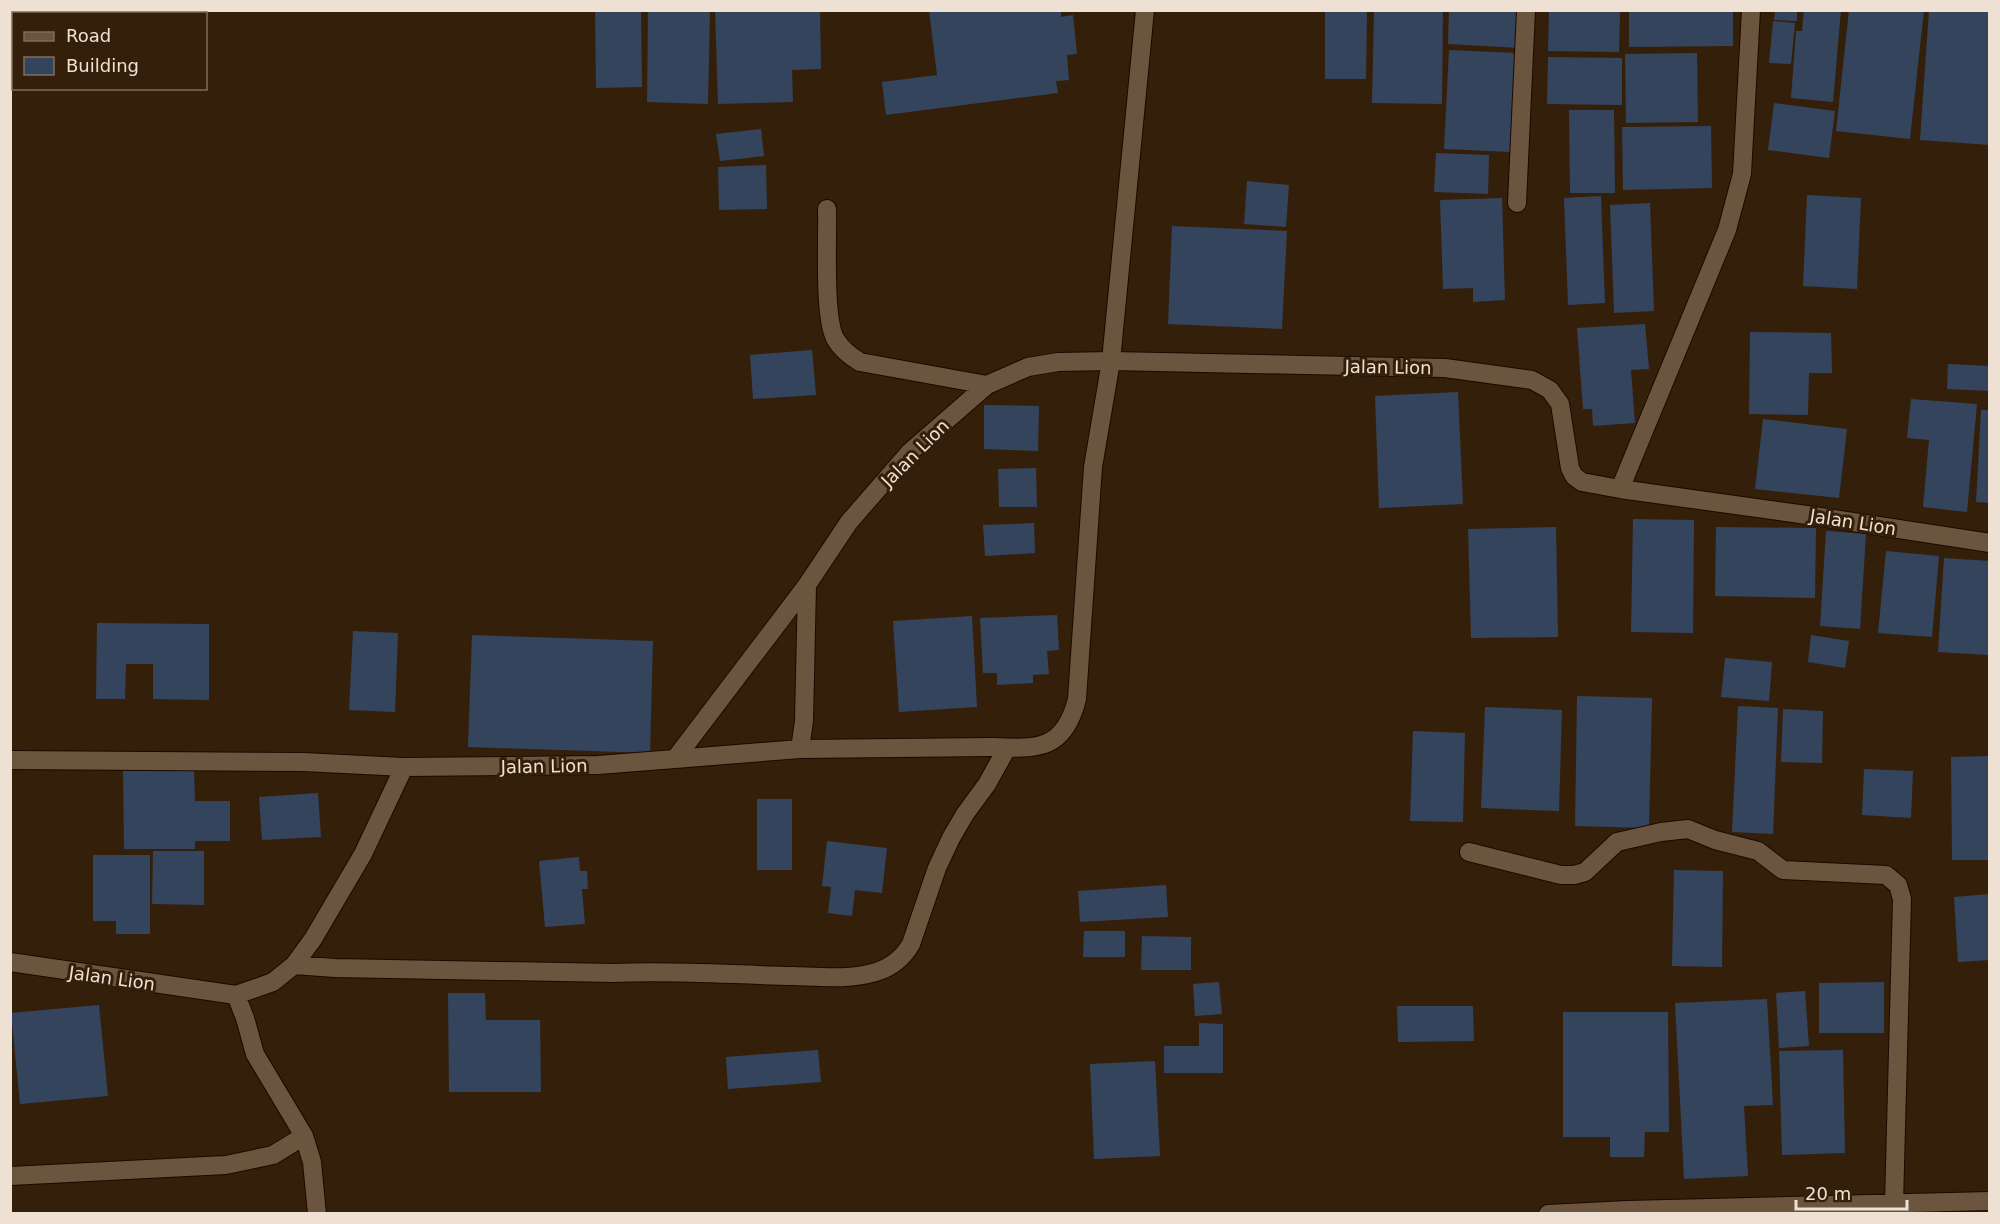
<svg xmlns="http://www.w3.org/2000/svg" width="2000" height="1224" font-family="'DejaVu Sans',sans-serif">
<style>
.building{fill:#34445c}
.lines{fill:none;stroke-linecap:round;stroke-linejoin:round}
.street-casing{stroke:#1b0900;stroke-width:20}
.street{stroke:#6b553e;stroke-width:18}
.labels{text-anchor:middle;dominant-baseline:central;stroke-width:6;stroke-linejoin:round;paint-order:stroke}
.street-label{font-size:18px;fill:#eee1d4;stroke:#34200a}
</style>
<rect width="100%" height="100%" fill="#34200a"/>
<path class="building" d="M595,10H641L642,87L596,88Z
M648,10H710L708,104L647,102Z
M715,10L820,11L821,69L792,70L793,102L718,104Z
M929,10H1061V17L1073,15L1077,54L1067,55L1069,80L1056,81L1058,93L886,115L882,82L937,75Z
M1325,10H1367L1366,79H1325Z
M1374,10H1443L1442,104L1372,103Z
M1449,10H1522L1520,48L1448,44Z
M1549,10H1620L1619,52L1548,51Z
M1629,10H1733V46L1629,47Z
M1775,10H1797V21L1774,20Z
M1804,10H1841L1833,102L1791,98L1796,31H1802Z
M1849,10H1924L1910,139L1836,131Z
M1929,10H1990V145L1920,140Z
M1773,21L1795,23L1791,64L1769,63Z
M1449,50L1517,53L1511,152L1444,149Z
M1697,53L1698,122L1626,123L1625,54Z
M1548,57L1622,58V105L1547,104Z
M1774,103L1835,111L1829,158L1768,150Z
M1569,110H1614L1615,193H1570Z
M1711,126L1712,188L1623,190L1622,127Z
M761,129L764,156L720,161L716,134Z
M1436,153L1489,155L1488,194L1434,192Z
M766,165L767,209L719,210L718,167Z
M1247,181L1289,185L1286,227L1244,224Z
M1807,195L1861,198L1857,289L1803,286Z
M1601,196L1605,303L1568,305L1564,198Z
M1502,198L1505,300L1473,302V288L1443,289L1440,200Z
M1650,203L1654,311L1614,313L1610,205Z
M1172,226L1287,231L1282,329L1168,324Z
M1645,324L1649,369L1631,370L1635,423L1593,426L1592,409H1583L1577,328Z
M1750,332L1831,333L1832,373H1809L1808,415L1749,414Z
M812,350L816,395L753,399L750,355Z
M1948,364L1990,366V391L1947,389Z
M1458,392L1463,504L1379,508L1375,396Z
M1911,399L1977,404L1967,512L1923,507L1929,440L1907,438Z
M984,405L1039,406L1038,451L984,449Z
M1981,410H1990V503L1976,502Z
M1763,419L1847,429L1839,498L1755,489Z
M1036,468L1037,507H999L998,469Z
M1633,519L1694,520L1693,633L1631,632Z
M1034,523L1035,553L985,556L983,525Z
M1556,527L1558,637L1471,638L1468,529Z
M1716,527L1816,528L1815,598L1715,596Z
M1826,531L1866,534L1860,629L1820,626Z
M1886,551L1939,556L1932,637L1878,633Z
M1944,558L1990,561L1988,655L1938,652Z
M1057,615L1059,650L1047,651L1049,674L1033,675V683L997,685V673H983L980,618Z
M972,616L977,707L899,712L893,621Z
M97,623L209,624V700L153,699V664H126L125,699H96Z
M353,631L398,633L395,712L349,710Z
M472,635L653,641L650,753L468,747Z
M1811,635L1849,641L1845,668L1808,662Z
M1725,658L1772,662L1769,701L1721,697Z
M1577,696L1652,698L1649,828L1575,826Z
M1738,706L1778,708L1773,834L1732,832Z
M1485,707L1562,710L1559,811L1481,808Z
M1783,709L1823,711L1822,763L1781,762Z
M1413,731L1465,733L1463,822L1410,821Z
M1990,756V860H1952L1951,757Z
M1864,769L1913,771L1911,818L1862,815Z
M123,771H194L195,801H230V841H195V849H124Z
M318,793L321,837L262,840L259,797Z
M757,799H792V870H757Z
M827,841L887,848L882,893L855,890L852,916L828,913L831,887L822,886Z
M153,851H204V905L152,904Z
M93,855H150V934H116V921H93Z
M579,857L580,871H587L588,889H582L585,924L545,927L539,861Z
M1674,870L1723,871L1722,967L1672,966Z
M1166,885L1168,917L1080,922L1078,891Z
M1990,894V960L1958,962L1954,897Z
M1084,931H1125V957H1083Z
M1142,936L1191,937V970H1141Z
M1219,982L1222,1014L1195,1016L1193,984Z
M1884,982V1033H1819V983Z
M1805,991L1809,1046L1779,1048L1776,993Z
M448,993H485L486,1020H540L541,1092H449Z
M1767,999L1773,1105L1744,1106L1748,1176L1684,1179L1675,1003Z
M99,1005L108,1096L20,1104L11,1013Z
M1397,1006H1473L1474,1041L1398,1042Z
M1563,1012H1668L1669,1132H1645L1644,1157H1610V1137H1563Z
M1199,1023L1223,1024V1073H1164V1046H1199Z
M818,1050L821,1082L728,1089L726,1057Z
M1843,1050L1845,1153L1782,1155L1779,1051Z
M1155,1061L1160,1156L1094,1159L1090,1064Z"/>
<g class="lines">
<defs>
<path id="street" d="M1517,203L1526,10
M827,209C828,237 823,320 836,340C842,350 850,356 860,362L987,385
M1620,489L1727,230L1742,174L1751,10
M807,585L804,721L800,749L991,747C1037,749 1064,751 1077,699L1093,467L1111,361L1145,10
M675,759L800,749
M10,760L303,762L404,767
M1469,852L1561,875H1574L1585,872L1617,842L1661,832L1688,829L1715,840L1758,851L1783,870L1886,875L1898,885L1902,899L1894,1204
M10,962L236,995L273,982L294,965L313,939L363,854L404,767L598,765L675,759L807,585L849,522L910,452L987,385L1028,367L1058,362L1111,361L1445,368L1532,380L1550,390L1560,404L1570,468L1574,476L1582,482L1620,489L1814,516L1990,543
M294,965L335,968L614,973C674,970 734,975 794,976C821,977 850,980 876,972C892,967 903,958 911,944L937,868L951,838L965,814L987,784L1007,748
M236,995L245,1018L255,1054L304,1136L312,1162L317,1214
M10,1176L226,1165L273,1155L304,1136
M1548,1214L1628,1210L1990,1201"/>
</defs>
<use href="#street" class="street-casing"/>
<use href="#street" class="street"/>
</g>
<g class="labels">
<g class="street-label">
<text transform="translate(1388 367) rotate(1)">Jalan Lion</text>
<text transform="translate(915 453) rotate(-45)">Jalan Lion</text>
<text transform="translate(1853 522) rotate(9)">Jalan Lion</text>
<text transform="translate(544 766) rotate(-1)">Jalan Lion</text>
<text transform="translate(112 978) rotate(8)">Jalan Lion</text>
</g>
</g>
<rect width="2000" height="1224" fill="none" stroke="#eee1d4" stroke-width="24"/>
<rect x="12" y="12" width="195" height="78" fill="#34200a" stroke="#7e6d5b" stroke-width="1.5"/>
<rect x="24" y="32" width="30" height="9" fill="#6b553e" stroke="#7e6d5b" stroke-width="1.5"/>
<text x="66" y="42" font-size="18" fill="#eee1d4">Road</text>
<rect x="24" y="57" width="30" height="18" fill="#34445c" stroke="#7e6d5b" stroke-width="1.5"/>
<text x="66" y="72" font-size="18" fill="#eee1d4">Building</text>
<path d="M1796 1200v9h111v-9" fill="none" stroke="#eee1d4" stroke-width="3"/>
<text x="1805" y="1200" font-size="18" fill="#eee1d4" stroke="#34200a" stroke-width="4.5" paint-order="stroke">20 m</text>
</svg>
